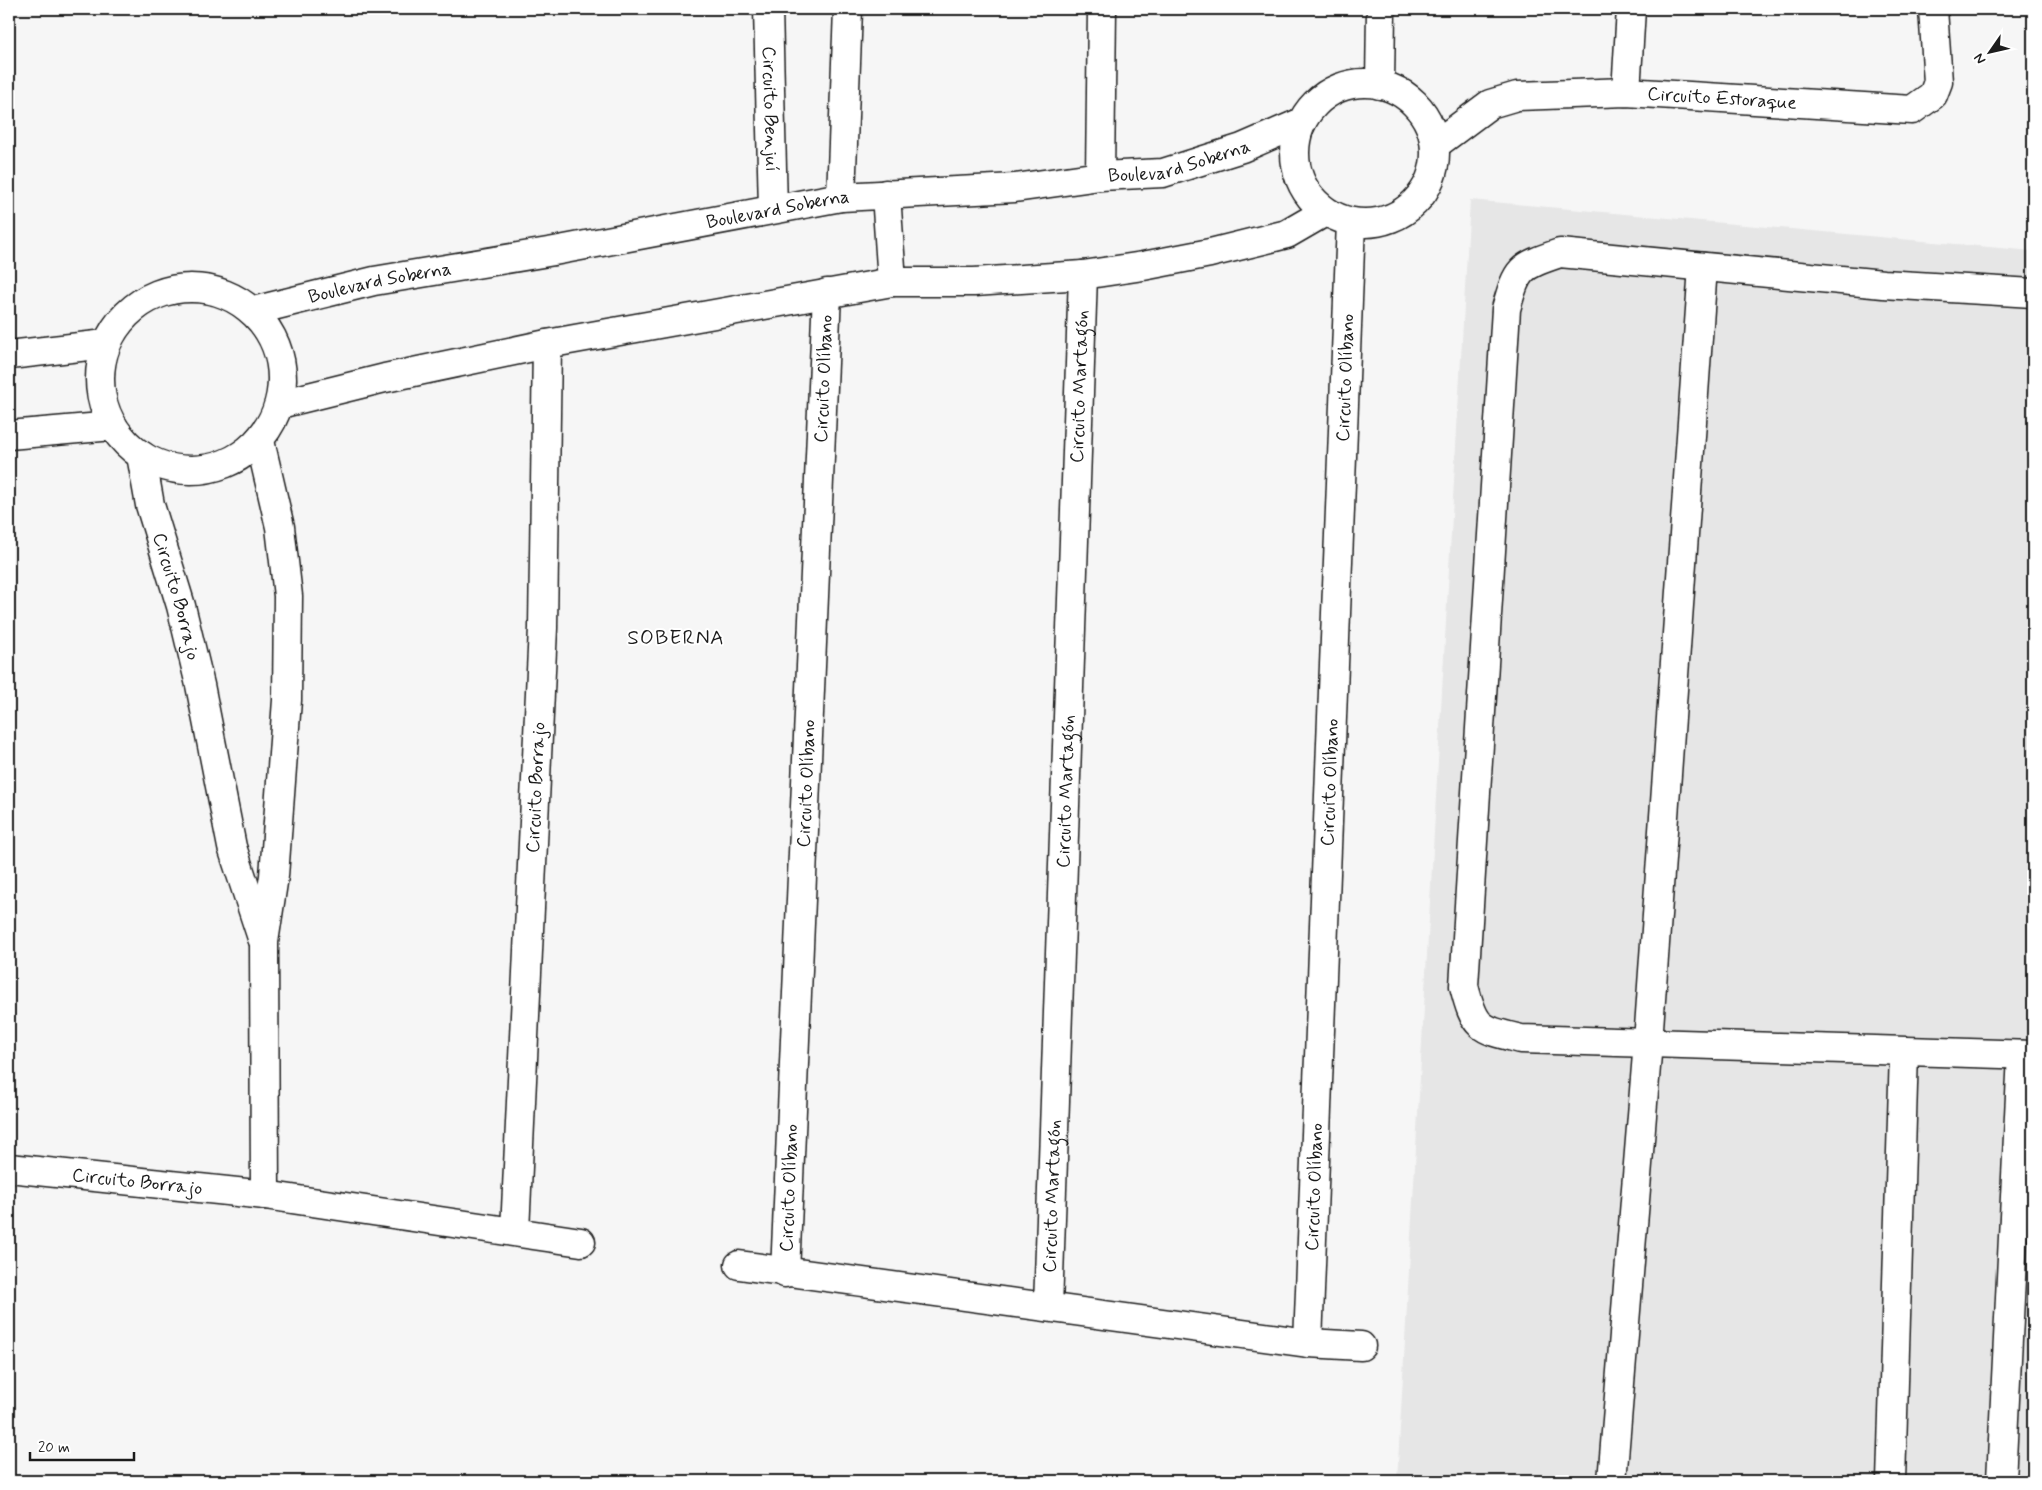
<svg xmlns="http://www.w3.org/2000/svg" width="2042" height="1490" font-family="Mynerve,sans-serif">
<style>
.built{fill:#e6e6e6}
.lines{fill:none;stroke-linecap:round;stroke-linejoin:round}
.minor-casing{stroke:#1c1c1c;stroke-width:31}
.minor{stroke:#fff;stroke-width:28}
.labels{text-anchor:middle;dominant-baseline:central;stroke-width:4;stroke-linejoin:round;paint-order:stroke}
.street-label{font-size:19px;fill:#1c1c1c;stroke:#fff}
.quarter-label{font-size:21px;letter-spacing:1px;fill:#1c1c1c;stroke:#fff}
</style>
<rect width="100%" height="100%" fill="#f6f6f6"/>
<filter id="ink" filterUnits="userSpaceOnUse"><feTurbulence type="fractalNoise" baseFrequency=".02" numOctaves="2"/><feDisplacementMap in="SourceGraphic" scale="10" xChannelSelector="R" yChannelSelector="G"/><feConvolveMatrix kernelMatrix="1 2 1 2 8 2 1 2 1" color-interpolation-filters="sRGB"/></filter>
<g filter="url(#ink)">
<path class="built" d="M1470,200L2033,251V1481H1397Z"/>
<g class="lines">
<defs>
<g id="minor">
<path id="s1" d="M768,9L773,209"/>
<circle cx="1365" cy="153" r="70"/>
<path d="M1380,85L1381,9"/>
<path d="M1626,92L1631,9"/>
<path id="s2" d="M1435,145L1490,104L1517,96L1626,92L1912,110L1933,95L1938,82L1933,9"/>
<path d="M1100,176L1102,9"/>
<path d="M886,194L892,282"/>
<path d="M841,197L848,9"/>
<circle cx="191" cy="379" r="91"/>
<path d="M2033,293L1883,284L1560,253C1519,267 1518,267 1506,309L1464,986C1475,1029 1479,1029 1521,1039L2033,1055"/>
<path id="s3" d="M253,311L374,281L554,251L841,197L1015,188L1100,176L1163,173L1242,148L1302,122"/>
<path d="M9,355L106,344"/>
<path d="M280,404L385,378L547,344L892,282H974L1083,275L1143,266L1210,253L1287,234L1325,212"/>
<path d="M9,435L113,426"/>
<path d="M260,441L280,527L288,596L287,700L274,876L264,942L265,1195"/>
<path id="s4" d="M141,455L150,505L181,606L200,685L232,847L262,938"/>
<path id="s5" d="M9,1168L265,1195L581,1242"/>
<path id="s6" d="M515,1231L543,628L547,344"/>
<path d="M739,1265L1308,1343L1361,1346"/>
<path id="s7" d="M785,1273L827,293"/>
<path id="s8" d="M1048,1307L1083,275"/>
<path id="s9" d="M1308,1343L1351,222"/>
<path d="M2001,1480L2022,1055"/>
<path d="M1612,1481L1648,1042L1703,267"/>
<path d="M1891,1481L1904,1052"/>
</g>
</defs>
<use href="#minor" class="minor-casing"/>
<use href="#minor" class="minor"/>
</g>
</g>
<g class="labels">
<g class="street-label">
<text stroke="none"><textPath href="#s2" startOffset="302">Circuito Estoraque</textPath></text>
<text stroke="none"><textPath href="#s1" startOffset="100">Circuito Benjuí</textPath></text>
<text stroke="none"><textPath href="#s3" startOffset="940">Boulevard Soberna</textPath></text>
<text stroke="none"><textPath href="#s3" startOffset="535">Boulevard Soberna</textPath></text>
<text stroke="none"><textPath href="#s3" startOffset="130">Boulevard Soberna</textPath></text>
<text stroke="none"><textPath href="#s7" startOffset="895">Circuito Olíbano</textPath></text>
<text stroke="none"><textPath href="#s9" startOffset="966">Circuito Olíbano</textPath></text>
<text stroke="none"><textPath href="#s8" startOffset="921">Circuito Martagón</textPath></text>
<text stroke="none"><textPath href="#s4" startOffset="146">Circuito Borrajo</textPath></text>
<text stroke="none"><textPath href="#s7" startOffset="490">Circuito Olíbano</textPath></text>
<text stroke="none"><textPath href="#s9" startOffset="561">Circuito Olíbano</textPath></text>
<text stroke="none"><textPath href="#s6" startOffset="444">Circuito Borrajo</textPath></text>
<text stroke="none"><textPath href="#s8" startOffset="516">Circuito Martagón</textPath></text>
<text stroke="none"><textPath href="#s5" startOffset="129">Circuito Borrajo</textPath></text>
<text stroke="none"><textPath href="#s9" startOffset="156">Circuito Olíbano</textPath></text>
<text stroke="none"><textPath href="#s7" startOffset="85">Circuito Olíbano</textPath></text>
<text stroke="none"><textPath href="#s8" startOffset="111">Circuito Martagón</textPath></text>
</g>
<g class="quarter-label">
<text x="676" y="638">SOBERNA</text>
</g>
</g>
<rect width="2042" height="1490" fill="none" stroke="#fff" stroke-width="30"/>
<rect x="15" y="15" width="2012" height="1460" fill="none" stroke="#1c1c1c" stroke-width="2" filter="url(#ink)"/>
<g transform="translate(1990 52) rotate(236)" stroke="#ffffff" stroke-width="4" paint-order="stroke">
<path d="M0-4L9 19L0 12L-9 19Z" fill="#1c1c1c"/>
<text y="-8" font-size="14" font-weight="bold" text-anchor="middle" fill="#1c1c1c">N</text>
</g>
<path d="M30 1452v8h104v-8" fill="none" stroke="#1c1c1c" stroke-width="2.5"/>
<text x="38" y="1452" font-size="15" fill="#1c1c1c" stroke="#ffffff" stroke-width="4" paint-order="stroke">20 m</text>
</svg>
